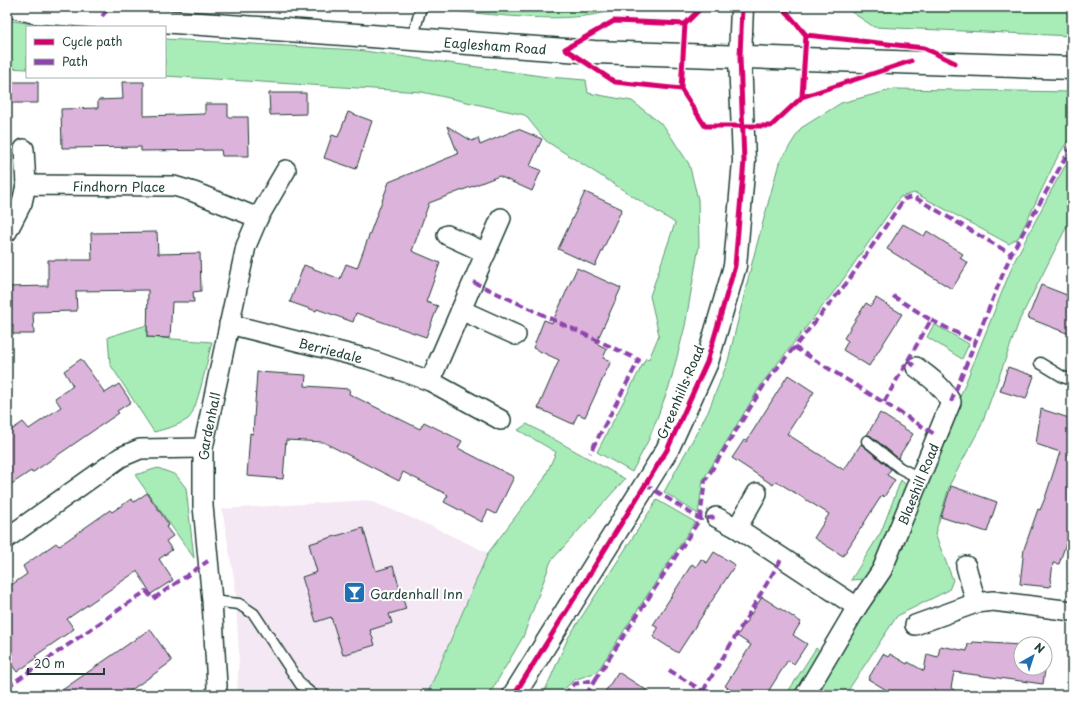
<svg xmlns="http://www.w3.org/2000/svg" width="1079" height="702" font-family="'Playpen Sans',sans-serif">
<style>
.built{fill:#f4e8f4}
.green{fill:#a8edb8;stroke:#649576}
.building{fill:#dcb3da;stroke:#1f3d34}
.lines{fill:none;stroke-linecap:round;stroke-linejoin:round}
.lane-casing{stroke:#1f3d34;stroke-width:13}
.street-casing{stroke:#1f3d34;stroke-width:22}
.secondary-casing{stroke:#1f3d34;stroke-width:25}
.lane{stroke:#fff;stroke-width:10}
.street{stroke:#fff;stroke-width:19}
.secondary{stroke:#fff;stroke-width:22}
.quiet{stroke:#8e44ad;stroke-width:4;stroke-dasharray:8 4;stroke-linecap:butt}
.cycleway-casing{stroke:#fff;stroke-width:8}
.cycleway{stroke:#d6006c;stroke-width:5}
.labels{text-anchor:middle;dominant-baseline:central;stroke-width:4;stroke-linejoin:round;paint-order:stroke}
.street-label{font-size:13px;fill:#1f3d34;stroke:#fff}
.poi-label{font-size:13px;fill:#1f3d34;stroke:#fff;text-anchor:start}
</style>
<rect width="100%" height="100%" fill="#fff"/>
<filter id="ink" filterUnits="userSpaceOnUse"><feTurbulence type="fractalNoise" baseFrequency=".025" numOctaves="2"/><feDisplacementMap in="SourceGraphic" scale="8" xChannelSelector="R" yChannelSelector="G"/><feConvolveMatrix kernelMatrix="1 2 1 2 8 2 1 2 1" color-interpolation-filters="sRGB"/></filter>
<g filter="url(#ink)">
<path class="built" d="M368,500L431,526L488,553L427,695H237L239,654L235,585L222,509Z"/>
<path class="green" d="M459,7H626C572,25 515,16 460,12Z
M844,7H1072V36L874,27Z
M7,20L53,27H27V69L7,68Z
M165,39L357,50L548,77L586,80L588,93L632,101L664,126L689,164L698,199L699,246L685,326L670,384L649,439L632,472L597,452L646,358L649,359L659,335L650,296L675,223L546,141L525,115L422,92L165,76Z
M895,89L1072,92V134L1057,158L1019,237L1009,244L915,193L900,197L840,284L763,382L703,480L698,514L664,492L708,412L728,361L753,259L779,163L801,128L841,103Z
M1072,154V216L1020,319L981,426L950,484L935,534L953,580L949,590L897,616L845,695H812L855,621L885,584L1014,262L1052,189Z
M934,324L969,344L962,359L927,337Z
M147,325V337L212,342C208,356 197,412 188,419C178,426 165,429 154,432L110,364L108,337Z
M527,424L625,479L551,561L523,637L489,695H427L488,553L544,479L556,452L518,430Z
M158,468L176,475L186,488L194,558L135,475Z
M901,480L909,488L871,573L865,579L851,580L881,532Z
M657,500L695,522L597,672L574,680L558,695H543L568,638Z
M816,648L822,653L798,695H786Z"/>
<path class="building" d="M7,82H38V103H7Z
M122,82H144V116L205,114V104H228V117H248L249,156H222L221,150L141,151V147L62,148L61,109L98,108V100L123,99Z
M269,93H306V114L270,115Z
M348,112L372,121L356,169L324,158L332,135L338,137Z
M447,126L472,141L478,138L480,145L518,129L542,139L530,166L541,170L532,191L499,176L429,203L412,251L440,263L426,302L438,306L426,337L356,313L353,322L317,309L316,311L290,302L304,265L340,279L346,264L357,268L389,182L458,154Z
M585,192L622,209L595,266L558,249Z
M903,224L924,236L927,231L963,254L960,258L968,263L952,289L887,249Z
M157,232L158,254L200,253L201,291L193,292L194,302H172L170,338L147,337L148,290L76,291L77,311L33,312L34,334H13V325H7V287L48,286V260H92L91,233Z
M577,268L621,288L596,343L607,349L603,358L611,361L585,417L578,414L573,424L538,408L559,360L533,348L544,320L552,323Z
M1041,285L1072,297V335L1028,318Z
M876,298L902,314L869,366L843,350L848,341L844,338L866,303L871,306Z
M81,359L105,393L119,384L131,402L117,411L119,413L84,437L32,473L31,471L7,487V433L23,422L29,429L61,407L55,398L73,386L64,371Z
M1008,367L1034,376L1026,399L1000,391Z
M257,372L306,375L305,386L350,389L349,394L420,429L424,422L462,441L458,448L514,477L496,514L488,510L482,522L444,502L448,495L403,472L399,481L323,442L286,440L283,479L247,476L250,433L253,434Z
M788,375L814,392L787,434L844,470L861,444L891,469L887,475L895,480L884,497L882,495L843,556L814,538L829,514L776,481L773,485L732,458L744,440L746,442Z
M1041,409L1072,419V526L1059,564L1053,563L1050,587L1020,584L1024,549L1038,509L1040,510L1045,498L1060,452L1036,444Z
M880,413L913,434L898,458L871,436L867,435Z
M951,486L997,502L987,532L941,517Z
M147,493L169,525L166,527L173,536L166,541L172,550L159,559L173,580L151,594L137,571L67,619L74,629L35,656L37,658L17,672L7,658V588L27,574L23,566L56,543L59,546L110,510L112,512L131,499L134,502Z
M363,528L376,571L393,566L406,609L389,614L392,623L370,630L375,645L343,655L331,617L316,622L302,577L317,572L309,544Z
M714,552L735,565L678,653L653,637L658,628L653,625L692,564L696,567L701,559L707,563Z
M762,597L801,622L793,635L807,644L794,664L788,660L766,695H739L725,686L751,645L737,636Z
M150,629L172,661L157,672L124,695H55Z
M973,642L1021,645V668H1045V648L1048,649L1043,684L954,672L951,688L962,695H895L868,679L883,654L888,657L890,654L907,664L908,662L924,671L927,654L938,657L940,646L967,651L968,644H972Z
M618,672L654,695H603Z"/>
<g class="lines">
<defs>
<path id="lane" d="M412,40L421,7
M1040,363L1063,377L1072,380
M867,441L900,468L919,478
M212,601L239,604L254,614L301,685L313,695"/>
<g id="street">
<path d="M24,149L26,185"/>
<path id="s1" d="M7,232L22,203L26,185L174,186L194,192L258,218"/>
<path d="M447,235L486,253"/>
<path d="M461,310L516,335"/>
<path id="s2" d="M229,324L368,359L430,381L501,420"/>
<path d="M430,381L501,218"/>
<path d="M716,517L737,528L857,607"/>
<path d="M737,528L757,493"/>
<path d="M7,538L121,457L140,449L203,448"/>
<path d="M966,566L976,603"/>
<path d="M915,625L976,603L993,601L1072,611"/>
<path id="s3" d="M216,695L217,686L212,601L203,506V448L246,246L258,218L286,170"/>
<path id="s4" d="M805,695L857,607L882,570L951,402C942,386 931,378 916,367"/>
</g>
<g id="secondary">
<path id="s5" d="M16,7L35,12L594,52L1072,68"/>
<path d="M514,695L667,450L707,362L735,266L744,161L740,57L742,7"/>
</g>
</defs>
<use href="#lane" class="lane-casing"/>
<use href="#street" class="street-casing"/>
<use href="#secondary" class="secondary-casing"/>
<use href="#lane" class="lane"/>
<use href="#street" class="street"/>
<use href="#secondary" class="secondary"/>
<path class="quiet" d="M102,16L110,7
M473,282L639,360L590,453
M931,320L975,342
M794,347L936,435
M908,361L916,367
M884,402L931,320L893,296
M951,402L1011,254L1072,146
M645,484L700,519L716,517
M669,670L709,695
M7,687L146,591L153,599L208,561
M703,691L782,558
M564,695L574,684L595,680L700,519L705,481L766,382L849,280L904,199L914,197L1011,254
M586,695L595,680"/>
<defs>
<path id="cycleway" d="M702,7L685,24L681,89L705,126H771L802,97L806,35L782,7
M806,35L924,48L955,63
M681,89L615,82L565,49L614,21L685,24
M802,97L911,61
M514,695L667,450L707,362L735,266L744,161L740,57L742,7"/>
</defs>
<use href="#cycleway" class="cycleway-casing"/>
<use href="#cycleway" class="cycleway"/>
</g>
</g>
<defs>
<symbol id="bar-square" viewBox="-11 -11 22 22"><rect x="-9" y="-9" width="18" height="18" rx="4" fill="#1f6fb2" stroke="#fff"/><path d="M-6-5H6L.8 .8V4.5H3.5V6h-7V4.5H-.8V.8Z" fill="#fff"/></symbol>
</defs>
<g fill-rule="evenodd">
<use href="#bar-square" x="342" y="580" width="25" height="25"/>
</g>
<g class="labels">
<g class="street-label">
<text stroke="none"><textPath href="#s5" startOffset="481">Eaglesham Road</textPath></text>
<text stroke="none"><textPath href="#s1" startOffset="144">Findhorn Place</textPath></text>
<text stroke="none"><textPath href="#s2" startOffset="105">Berriedale</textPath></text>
<text transform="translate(680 392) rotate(-67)">Greenhills Road</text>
<text stroke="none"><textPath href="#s3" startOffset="270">Gardenhall</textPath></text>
<text stroke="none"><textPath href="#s4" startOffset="240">Blaeshill Road</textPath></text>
</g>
<g class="poi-label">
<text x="370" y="593">Gardenhall Inn</text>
</g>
</g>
<rect width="1079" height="702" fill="none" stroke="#fff" stroke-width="24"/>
<rect x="12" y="12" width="1055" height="678" fill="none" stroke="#1f3d34" stroke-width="1.5" filter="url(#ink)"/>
<rect x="26" y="26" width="140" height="52" fill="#ffffff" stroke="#a5b1ae"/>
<rect x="34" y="39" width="20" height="6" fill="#d6006c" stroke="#a5b1ae"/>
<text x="62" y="46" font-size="12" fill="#1f3d34">Cycle path</text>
<rect x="34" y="59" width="20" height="6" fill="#8e44ad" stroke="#a5b1ae"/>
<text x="62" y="66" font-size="12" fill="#1f3d34">Path</text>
<g transform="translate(1033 656) rotate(39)"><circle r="19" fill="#ffffff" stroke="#a5b1ae"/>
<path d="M0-3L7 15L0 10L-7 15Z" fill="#1f6fb2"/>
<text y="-6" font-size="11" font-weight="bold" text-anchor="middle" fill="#1f3d34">N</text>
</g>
<path d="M28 668v6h76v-6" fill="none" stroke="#1f3d34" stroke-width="2"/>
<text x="34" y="668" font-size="12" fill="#1f3d34" stroke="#ffffff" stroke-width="3" paint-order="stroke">20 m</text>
</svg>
